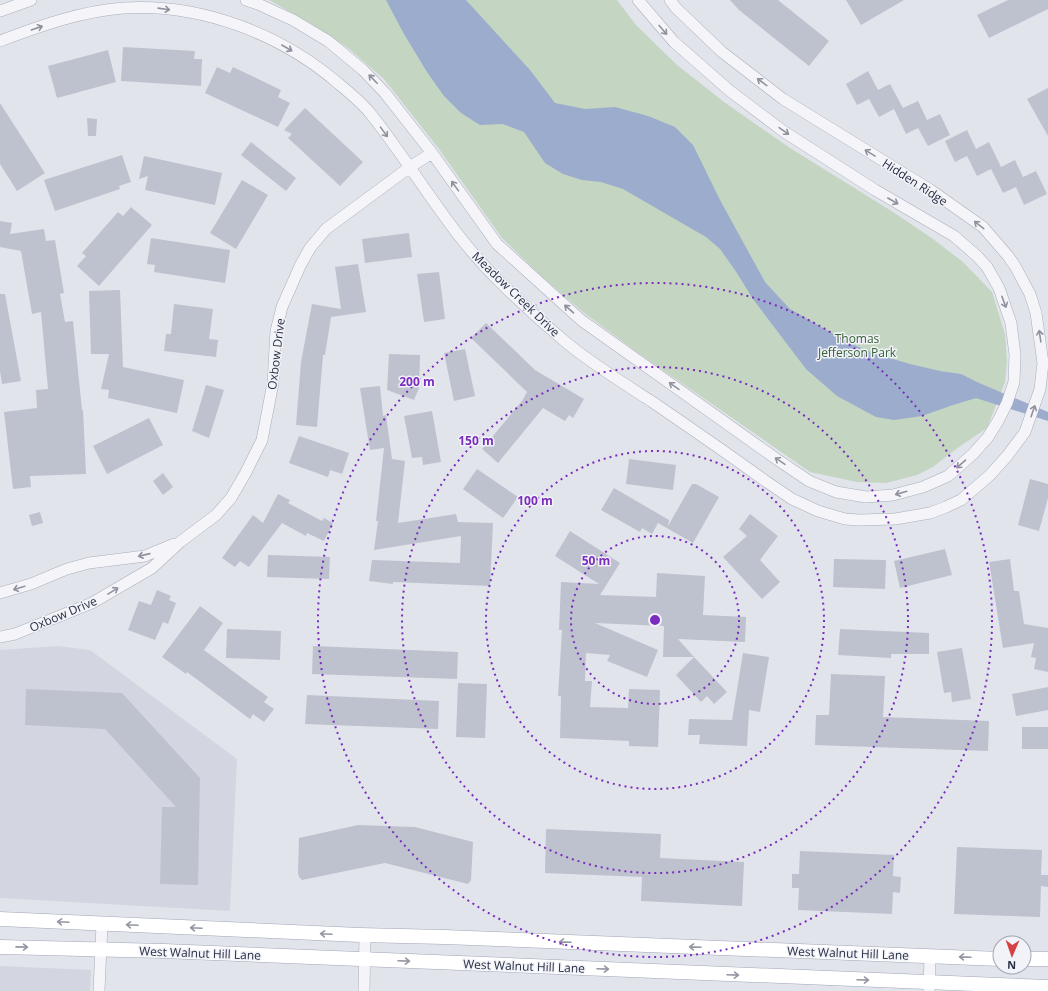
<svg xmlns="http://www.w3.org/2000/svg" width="1048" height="991" font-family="'Open Sans',sans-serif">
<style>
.built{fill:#d3d6e0}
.green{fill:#c4d5c2}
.water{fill:#9baccd}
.building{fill:#bec2ce}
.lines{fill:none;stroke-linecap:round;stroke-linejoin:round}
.minor-casing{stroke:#aaaeb9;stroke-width:12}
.major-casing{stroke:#a0a6b7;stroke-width:15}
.minor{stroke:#f5f5f9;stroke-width:11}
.major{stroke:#fff;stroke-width:14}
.oneway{stroke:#8f929e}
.oneway2{stroke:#9497a2}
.ring{fill:none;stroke:#7b2cbf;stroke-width:2;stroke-dasharray:2 4}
.labels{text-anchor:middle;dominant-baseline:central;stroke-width:3;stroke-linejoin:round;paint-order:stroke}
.street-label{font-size:12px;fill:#292f44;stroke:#f1f3f8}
.park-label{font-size:12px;fill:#376035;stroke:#f1f3f8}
.centre{fill:#7b2cbf;stroke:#f1f3f8;stroke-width:2}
.ring-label{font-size:12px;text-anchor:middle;font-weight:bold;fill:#7b2cbf;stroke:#f1f3f8;stroke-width:3;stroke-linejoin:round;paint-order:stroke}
</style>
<rect width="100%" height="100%" fill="#e1e4eb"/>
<path class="built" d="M58,646L90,650L237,759L230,911L0,898V650Z
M0,966L91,970L90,991H0Z"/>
<path class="green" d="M269,0H617L636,25L677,65L724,102L790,148L893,212L933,239L963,262L992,292L1005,334L1007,361L1005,382L987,428L956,449L933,467L917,475L886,483L857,482L810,472L637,352L583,312L539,274L502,238L439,149L384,79L348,48L310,23Z"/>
<path class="water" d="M386,0H466L530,70L555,103L585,109L615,107L648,116L675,127L693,145L720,200L765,282L790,309L849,343L876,354L910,364L940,371L961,374L979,383L1048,412V421L976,398L950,406L922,416L894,420L876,417L837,396L806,369L753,299L735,270L720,249L706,237L623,189L601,182L582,180L563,174L545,163L524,132L503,124L480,125L461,113L444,96L427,72L404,34Z"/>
<path class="building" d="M730,0H778L829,41L809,66L739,10Z
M846,0H904L861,25Z
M1008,0H1048V9L989,38L977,15Z
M123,47L195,51L194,59H202L201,86L121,81Z
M108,50L116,82L57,98L48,66Z
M217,67L230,73L233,67L281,90L278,97L290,103L278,127L205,93Z
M868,71L878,90L890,84L903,108L918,101L927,120L940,114L950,135L928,146L918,128L906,134L894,109L879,117L869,99L857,105L846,84Z
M1048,88V136L1027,99Z
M0,103L45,173L17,191L0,164Z
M305,108L363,162L340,186L288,138L292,134L284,130Z
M87,118L97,119L96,136H88Z
M967,130L976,149L989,142L1001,167L1015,160L1023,177L1036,171L1047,194L1024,205L1016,187L1003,193L991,169L977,176L967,156L955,162L945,141Z
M251,142L296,178L286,191L241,155Z
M122,155L131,182L119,186L120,189L55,211L44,180Z
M144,156L222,173L215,205L145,190L148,176L139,179Z
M242,180L268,195L236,249L210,233Z
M131,207L152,225L99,286L77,266L86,256L82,253L118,212L123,216Z
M0,221L12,223L10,234L44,229L46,241L55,240L64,293L60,294L65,322L73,321L82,410H83L86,474L30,476L31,487L13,489L4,412L37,408L36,390L48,389L41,312L32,314L21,251L0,247Z
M409,233L412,257L365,263L362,239Z
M151,238L230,250L225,283L154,272L155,265L147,264Z
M358,264L366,312L331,317L325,355H323L317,427L296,425L301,362L312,304L341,309L335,267Z
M439,272L445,319L424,322L417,274Z
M120,290L123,367L184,380L177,413L108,398L109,390L101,389L109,354H91L89,291Z
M0,294H5L21,381L2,384L0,371Z
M174,304L213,309L209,339L218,340L216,357L164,351L166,334H171Z
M486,323L535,370L584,399L573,418L569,415L565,421L543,408L498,463L482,449L522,401L527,392L471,338Z
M465,349L475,396L454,401L444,353Z
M389,354L420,355L419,388L414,400L387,390Z
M206,385L224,390L209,438L192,431Z
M380,386L383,416L386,415L392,459L405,461L398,523L456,514L458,522L493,523L490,586L393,582V584L369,581L372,560L460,563L461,536L374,550L378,521H376L384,448L370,450L360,388Z
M432,411L441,462L423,465L422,457L412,458L404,416Z
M149,418L163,445L107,474L93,446Z
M299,436L349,453L342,474L330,470L328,477L289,463Z
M629,459L676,465L673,490L626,484Z
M477,469L518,497L503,518L463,489Z
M163,473L173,487L163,495L153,481Z
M1030,479L1048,484V498L1039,531L1018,525Z
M692,484H696L719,497L693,543L658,523L652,534L642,528L640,532L601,510L614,488L669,520L668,526Z
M278,494L290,500L288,503L322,521L324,518L333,523L324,541L307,533L306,536L282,523L249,567L240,561L235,567L222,558L253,515L263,523Z
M40,512L43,523L32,526L29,515Z
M750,514L778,536L760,560L780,582L762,599L723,557L747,536L739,529Z
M570,531L620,563L600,595L656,597L657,573L705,576L703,615L746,617L745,642L678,639L694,657H663L664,626L595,623L658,650L647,677L607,661L610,655L586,653L585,681H592L590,707L628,708L629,689L660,690L658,747L629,746V741L560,738L561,696H558L562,630H559L561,582L599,584L555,556Z
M945,549L952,575L900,588L894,561Z
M268,555L330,557L329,579L267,577Z
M834,559L886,560L885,589L833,587Z
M1010,559L1014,591H1019L1024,624L1048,628V672L1034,669L1036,658L1031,657L1034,643L1003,648L989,562Z
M157,590L171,596L169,600L176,603L168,624L163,622L155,640L128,630L139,601L151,605Z
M200,606L223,623L204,650L268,697L264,702L274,709L264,722L253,714L250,719L187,672L186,674L162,657Z
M227,629L281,631L280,660L226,658Z
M840,629L929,633V654H891V658L838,655Z
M313,646L458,652L457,679L312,674Z
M962,648L971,699L952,702L951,692L944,693L937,652Z
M743,653L769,657L760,712L749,710L747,746L699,744L700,735H688L689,719L732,720Z
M694,657L727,692L714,704L707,696L701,702L676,675Z
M831,674L885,676L883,717L989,721L988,751L815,745L816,715H829Z
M458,683L487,684L485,738L456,737Z
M1048,687V710L1016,716L1012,694Z
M26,689L122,693L200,778L198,885L160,884L162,807H176L105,729L25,725Z
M307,695L439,701L438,729L305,724Z
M1022,727H1048V749H1022Z
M358,825L415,827L473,842L471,880L468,884L385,863L302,880L299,877L298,873L299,838Z
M546,829L661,834L660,858L744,862L742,906L641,901L642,877L545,873Z
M957,847L1042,850L1041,875H1048V887L1041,886L1040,917L954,914Z
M800,851L894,855L893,876L901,877L900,893L893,892L892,914L798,910L799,888H792V874H799Z"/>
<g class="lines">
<defs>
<path id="minor" d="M246,0L258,4L293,20L328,41L363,70L385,93L432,153L497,244L581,320L775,458L809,481L836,492L866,497L893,495L923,487L948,476L973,454L988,437L998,421L1007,403L1014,382L1015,355L1011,323L999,288L987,267L977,256L954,236L875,190L783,131L730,91L674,42L638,0
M0,11L31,0
M0,41C40,26 81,11 124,8C201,3 281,34 339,84C350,93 361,102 370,113C414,168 448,231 498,280C520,302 544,324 568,344C594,365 623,383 651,401C689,427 727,453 764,480L792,499L818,511L845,519L859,520L895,519L930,513L946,507L961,500L990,475L1007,456L1025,432L1040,389L1043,363L1036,313L1030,294L1015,266L1008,256L983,227L929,189L783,99L722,52L676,8L670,0
M0,593L31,584L67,569L89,563L145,556L174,544
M0,637L15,634L92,603L152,568L180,542L216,515L231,498L245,474L262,440L273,383L276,331L282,307L300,266L310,248L326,229L410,167L432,153
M99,991L102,924
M364,991L365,935
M929,991L930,956"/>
<path id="major" d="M0,919L360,935L444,937L1000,959
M0,947L164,951L1048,987
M1024,959H1048"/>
</defs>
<use href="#minor" class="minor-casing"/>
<use href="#major" class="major-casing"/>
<use href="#minor" class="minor"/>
<use href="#major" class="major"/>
</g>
<defs><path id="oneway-shaft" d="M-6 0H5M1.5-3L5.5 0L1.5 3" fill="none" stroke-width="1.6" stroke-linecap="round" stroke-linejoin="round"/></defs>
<g class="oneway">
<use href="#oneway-shaft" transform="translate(164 9) rotate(8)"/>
<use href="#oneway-shaft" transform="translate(37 28) rotate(-19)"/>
<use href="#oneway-shaft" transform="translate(663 30) rotate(50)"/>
<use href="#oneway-shaft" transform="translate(287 48) rotate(30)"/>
<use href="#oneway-shaft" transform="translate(373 79) rotate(-134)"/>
<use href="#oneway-shaft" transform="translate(762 82) rotate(-143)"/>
<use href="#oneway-shaft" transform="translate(784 131) rotate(35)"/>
<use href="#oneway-shaft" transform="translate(384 132) rotate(54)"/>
<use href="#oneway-shaft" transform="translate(870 153) rotate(-149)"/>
<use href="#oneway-shaft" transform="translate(455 186) rotate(-126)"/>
<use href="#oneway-shaft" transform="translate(893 201) rotate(30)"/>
<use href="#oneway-shaft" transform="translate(979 225) rotate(-142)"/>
<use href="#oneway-shaft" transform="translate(1004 302) rotate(70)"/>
<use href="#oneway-shaft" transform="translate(569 309) rotate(-139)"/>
<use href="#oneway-shaft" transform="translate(1040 336) rotate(-98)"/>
<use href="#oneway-shaft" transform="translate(674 386) rotate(-145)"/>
<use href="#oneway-shaft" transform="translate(1033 411) rotate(-71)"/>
<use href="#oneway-shaft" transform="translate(780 461) rotate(-146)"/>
<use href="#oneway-shaft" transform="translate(961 464) rotate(139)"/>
<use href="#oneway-shaft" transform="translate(901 493) rotate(164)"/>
<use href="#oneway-shaft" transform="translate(144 555) rotate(167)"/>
<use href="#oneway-shaft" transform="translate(19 588) rotate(163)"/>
<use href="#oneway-shaft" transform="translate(113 591) rotate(-31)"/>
</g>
<g class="oneway2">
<use href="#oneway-shaft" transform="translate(63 922) rotate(-177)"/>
<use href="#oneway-shaft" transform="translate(132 925) rotate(-177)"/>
<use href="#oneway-shaft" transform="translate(196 928) rotate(-177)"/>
<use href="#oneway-shaft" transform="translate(326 934) rotate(-177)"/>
<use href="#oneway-shaft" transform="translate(565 942) rotate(-178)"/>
<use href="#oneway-shaft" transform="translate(22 947) rotate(1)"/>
<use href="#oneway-shaft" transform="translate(695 947) rotate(-178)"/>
<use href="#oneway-shaft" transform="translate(965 957) rotate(-178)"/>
<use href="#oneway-shaft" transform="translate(404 961) rotate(2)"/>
<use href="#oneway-shaft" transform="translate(603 969) rotate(2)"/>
<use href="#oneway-shaft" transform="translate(733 975) rotate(2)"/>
<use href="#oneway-shaft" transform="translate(863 980) rotate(2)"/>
</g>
<g class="ring">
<circle cx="655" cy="620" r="84"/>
<circle cx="655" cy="620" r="169"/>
<circle cx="655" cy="620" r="253"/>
<circle cx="655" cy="620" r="337"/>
</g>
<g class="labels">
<g class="street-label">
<text transform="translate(915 182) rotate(33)">Hidden Ridge</text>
<text transform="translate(516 294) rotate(44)">Meadow Creek Drive</text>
<text transform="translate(276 354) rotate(-83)">Oxbow Drive</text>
<text transform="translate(63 614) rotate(-23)">Oxbow Drive</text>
<text transform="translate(200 953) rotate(2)">West Walnut Hill Lane</text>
<text transform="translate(848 953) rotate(2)">West Walnut Hill Lane</text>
<text transform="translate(524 966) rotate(2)">West Walnut Hill Lane</text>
</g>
<g class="park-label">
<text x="857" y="338">Thomas<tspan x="857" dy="14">Jefferson Park</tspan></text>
</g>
</g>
<circle cx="655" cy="620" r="6" class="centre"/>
<g class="ring-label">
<text x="417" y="386">200 m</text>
<text x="476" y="445">150 m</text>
<text x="535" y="505">100 m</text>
<text x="596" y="565">50 m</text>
</g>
<g transform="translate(1012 955) rotate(182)"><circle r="19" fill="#f1f3f8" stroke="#a1a5b0"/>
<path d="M0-3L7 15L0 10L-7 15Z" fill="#d64143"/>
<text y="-6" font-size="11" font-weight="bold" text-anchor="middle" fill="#292f44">N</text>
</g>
</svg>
